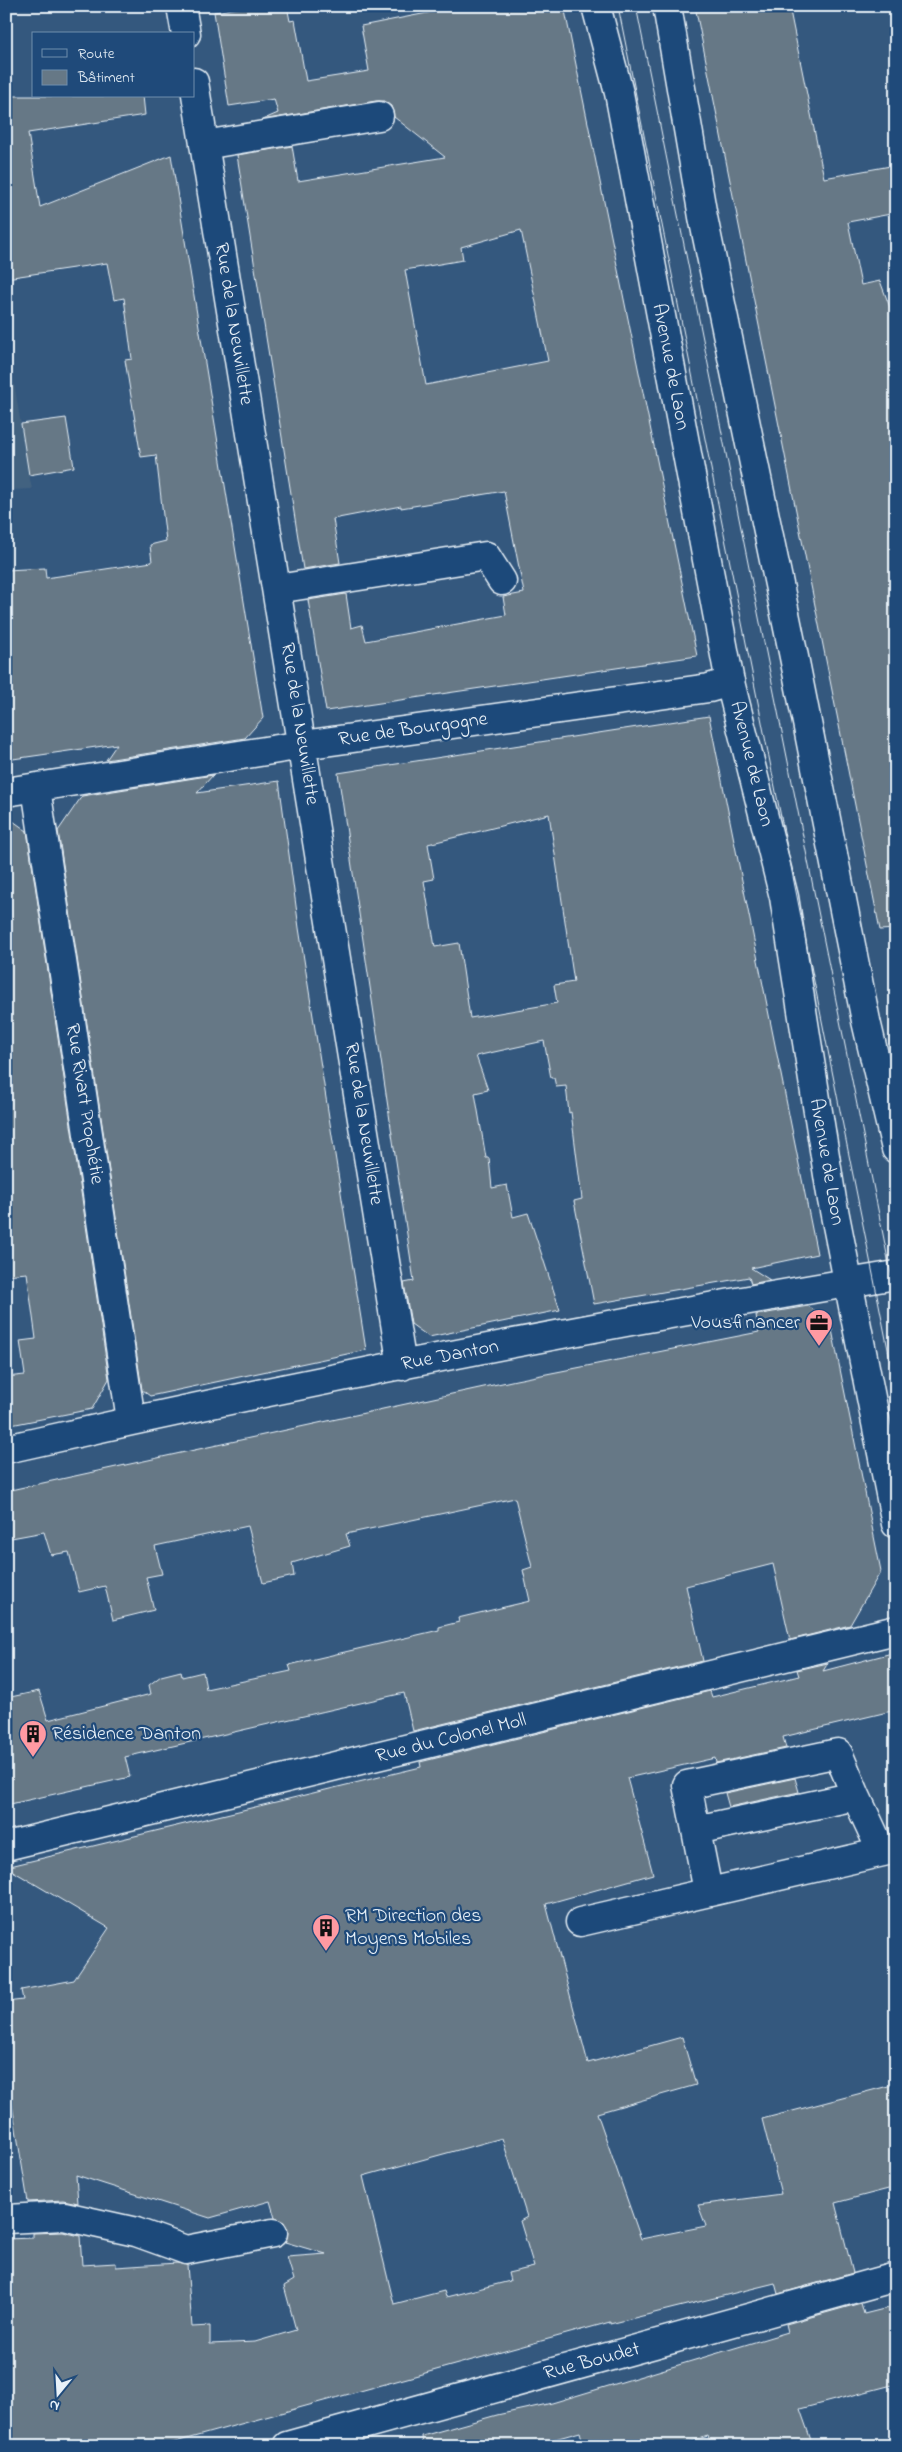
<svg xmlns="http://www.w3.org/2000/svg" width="902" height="2452" font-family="'Indie Flower',sans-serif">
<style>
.built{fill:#436280}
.building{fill:#667886;stroke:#e8f1f8;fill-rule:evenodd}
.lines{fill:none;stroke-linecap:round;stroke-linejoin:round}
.minor-casing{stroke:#e8f1f8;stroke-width:31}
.major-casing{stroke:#e8f1f8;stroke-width:31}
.minor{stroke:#1f4a7a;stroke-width:28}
.major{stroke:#1f4a7a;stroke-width:28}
.tram{stroke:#e8f1f8;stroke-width:1}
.labels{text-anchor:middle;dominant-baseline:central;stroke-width:4.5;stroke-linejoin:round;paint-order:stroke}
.street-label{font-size:20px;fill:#e8f1f8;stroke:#1f4a7a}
.poi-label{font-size:20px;fill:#e8f1f8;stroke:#1f4a7a;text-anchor:start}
</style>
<rect width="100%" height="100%" fill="#34587e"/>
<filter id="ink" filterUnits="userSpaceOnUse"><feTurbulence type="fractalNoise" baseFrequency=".02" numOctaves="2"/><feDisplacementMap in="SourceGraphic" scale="10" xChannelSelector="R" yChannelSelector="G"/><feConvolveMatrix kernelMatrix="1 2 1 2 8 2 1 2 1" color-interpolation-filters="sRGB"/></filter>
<g filter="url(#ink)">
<path class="built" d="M6,333L29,475L32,489L6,490Z"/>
<path class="building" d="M251,6H287L290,21L295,20L306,81L369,71L361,26L463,6H564L697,656L326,711L308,600L346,594L351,628L362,625L366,641L506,615L503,597L524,593L504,491L401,508V506L333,519L340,563L303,569L237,155L292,146L298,181L445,157L394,117L391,106L384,101H376L262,120L278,113L274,99L229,106L214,12ZM521,230L548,361L426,385L405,270L463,260L461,247Z
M695,6H789L824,178L896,165V213L848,222L861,285L880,281L896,323V929L880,930Z
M6,96H143L145,115L28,133L40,207L171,155L263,718L245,738L106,760L117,744L6,760V570L45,568L46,578L152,562L150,545L166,541L156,455L141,457L125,360L132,359L124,298L114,300L107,263L6,278Z
M66,418L74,467L29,475L21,424Z
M709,716L817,1254L751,1268L770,1280L751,1284L749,1277L594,1304L574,1201L582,1199L571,1112L569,1113L566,1086L556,1087L554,1078H551L544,1041L476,1056L488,1090L475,1093L486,1158H489L492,1188L507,1185L513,1217L528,1213L560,1310L429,1337L411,1324L404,1283L414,1281L338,773ZM549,814L574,982L554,985L557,1003L470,1018L459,943L435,947L424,881L434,879L428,844Z
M213,775L197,793L279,781L299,928L366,1350L150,1396L142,1390L58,831L82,796Z
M6,816L27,831L109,1379L92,1409L6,1426V1377L25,1375L20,1341L36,1339L27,1273L6,1275V1228H11L6,1192Z
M808,1306L830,1320L881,1571L850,1625L790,1640L773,1564L686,1586L703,1661L413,1731L404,1693L125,1757L130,1777L6,1805V1698L39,1691L48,1720L151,1694L149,1685L161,1676L181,1671L182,1677L203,1672L206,1689L291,1671L289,1665L439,1630V1627L459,1622L458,1618L530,1601L523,1570L532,1567L515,1498L346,1534L350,1546L292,1563L294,1576L263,1583L248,1526L155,1546L162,1574L146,1577L154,1610L113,1620L105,1586L79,1592L69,1552L51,1555L44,1532L6,1539V1491L516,1380L759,1332L756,1315Z
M896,1652V1710L783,1737L786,1748L716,1763L715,1758L627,1778L653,1874L546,1904L588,2063L682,2037L696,2085L597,2113L641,2239L706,2226L698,2205L781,2194L762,2119L896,2084V2187L835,2203L853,2273L778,2294L775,2283L610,2324V2322L161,2446H6V2239L33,2238V2233L63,2232L80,2236L82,2265L116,2263V2267L177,2263L187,2265L192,2327L210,2326V2344L255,2342L296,2330L284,2286L294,2280L287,2257L326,2254L285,2242L288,2230L284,2222L275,2218L270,2201L210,2218L76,2175L78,2203L63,2200L28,2202L6,2068V2002L23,2000L21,1990L74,1980L109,1928L6,1867L421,1767L420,1762L710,1691L712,1697L799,1676L797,1670L828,1663L823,1671ZM502,2138L527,2217L520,2221L534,2267L508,2273L510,2281L446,2297L444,2291L394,2304L363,2176Z
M795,1778L799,1792L729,1807L725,1793Z
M861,2303L864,2314L896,2306V2384L800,2409L813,2446H712L708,2436L675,2446H584L580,2432L530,2446H423L422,2436L497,2415L552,2403L788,2332L786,2324Z"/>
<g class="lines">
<defs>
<path id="minor" d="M181,6L186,34
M194,82L402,1366
M204,145L379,116
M277,589L486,556L502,581
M36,788L131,1420
M6,792L303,745L709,688L730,682
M6,1449C301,1382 598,1324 896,1275
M696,1830L856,1796L882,1852
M6,1846L896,1630
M708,1891L687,1785L838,1753L856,1796
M580,1922L896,1849
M6,2219L64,2216L136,2232L186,2250L273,2233
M287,2446L896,2277"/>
<path id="major" d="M596,6L619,93L730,682L784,897L832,1200L896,1524
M667,6L703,217L794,657L866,1021L896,1149"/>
</defs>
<use href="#minor" class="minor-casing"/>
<use href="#major" class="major-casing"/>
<use href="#minor" class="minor"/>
<use href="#major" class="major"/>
<path class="tram" d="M618,6L896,1389
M636,6L896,1299"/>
</g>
</g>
<defs>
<symbol id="office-pin" viewBox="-11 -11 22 30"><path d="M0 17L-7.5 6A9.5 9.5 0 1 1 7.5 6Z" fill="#ff9aa2" stroke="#1f4a7a"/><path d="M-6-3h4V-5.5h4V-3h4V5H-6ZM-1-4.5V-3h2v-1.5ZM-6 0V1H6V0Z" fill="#111"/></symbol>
<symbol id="building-pin" viewBox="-11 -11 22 30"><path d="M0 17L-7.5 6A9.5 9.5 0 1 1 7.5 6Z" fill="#ff9aa2" stroke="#1f4a7a"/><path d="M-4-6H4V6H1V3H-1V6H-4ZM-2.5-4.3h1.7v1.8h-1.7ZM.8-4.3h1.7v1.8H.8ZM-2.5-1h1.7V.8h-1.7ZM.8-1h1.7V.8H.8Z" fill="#111"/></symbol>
</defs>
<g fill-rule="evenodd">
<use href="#office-pin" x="803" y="1307" width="32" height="43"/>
<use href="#building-pin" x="17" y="1718" width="32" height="43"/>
<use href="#building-pin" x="310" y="1912" width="32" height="43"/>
</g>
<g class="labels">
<g class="street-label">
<text transform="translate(233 324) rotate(81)">Rue de la Neuvillette</text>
<text transform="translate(670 367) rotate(79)">Avenue de Laon</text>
<text transform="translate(299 724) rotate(81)">Rue de la Neuvillette</text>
<text transform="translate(413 730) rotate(-8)">Rue de Bourgogne</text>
<text transform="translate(751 764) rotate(76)">Avenue de Laon</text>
<text transform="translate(84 1104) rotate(81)">Rue Rivart Prophétie</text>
<text transform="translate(363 1124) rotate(81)">Rue de la Neuvillette</text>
<text transform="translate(826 1162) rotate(80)">Avenue de Laon</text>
<text transform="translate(450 1356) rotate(-11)">Rue Danton</text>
<text transform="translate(451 1739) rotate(-14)">Rue du Colonel Moll</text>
<text transform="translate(592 2362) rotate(-15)">Rue Boudet</text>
</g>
<g class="poi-label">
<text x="800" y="1323" text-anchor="end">Vousfinancer</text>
<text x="52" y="1734">Résidence Danton</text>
<text x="345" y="1916">RM Direction des<tspan x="345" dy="23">Moyens Mobiles</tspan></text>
</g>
</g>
<rect width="902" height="2452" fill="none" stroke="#1f4a7a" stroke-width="25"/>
<rect x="12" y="12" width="877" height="2427" fill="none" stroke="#e8f1f8" stroke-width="2" filter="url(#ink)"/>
<rect x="32" y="32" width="162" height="65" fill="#1f4a7a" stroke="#6f8dac"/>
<rect x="42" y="49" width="25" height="8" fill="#1f4a7a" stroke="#6f8dac"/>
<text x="78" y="58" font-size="15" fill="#e8f1f8">Route</text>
<rect x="42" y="70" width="25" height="15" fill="#667886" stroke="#6f8dac"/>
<text x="78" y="82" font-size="15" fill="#e8f1f8">Bâtiment</text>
<g transform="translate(58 2394) rotate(198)" stroke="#1f4a7a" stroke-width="4" paint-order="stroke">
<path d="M0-4L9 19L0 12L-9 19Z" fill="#e8f1f8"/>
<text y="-8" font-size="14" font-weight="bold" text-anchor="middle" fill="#e8f1f8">N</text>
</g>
</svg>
